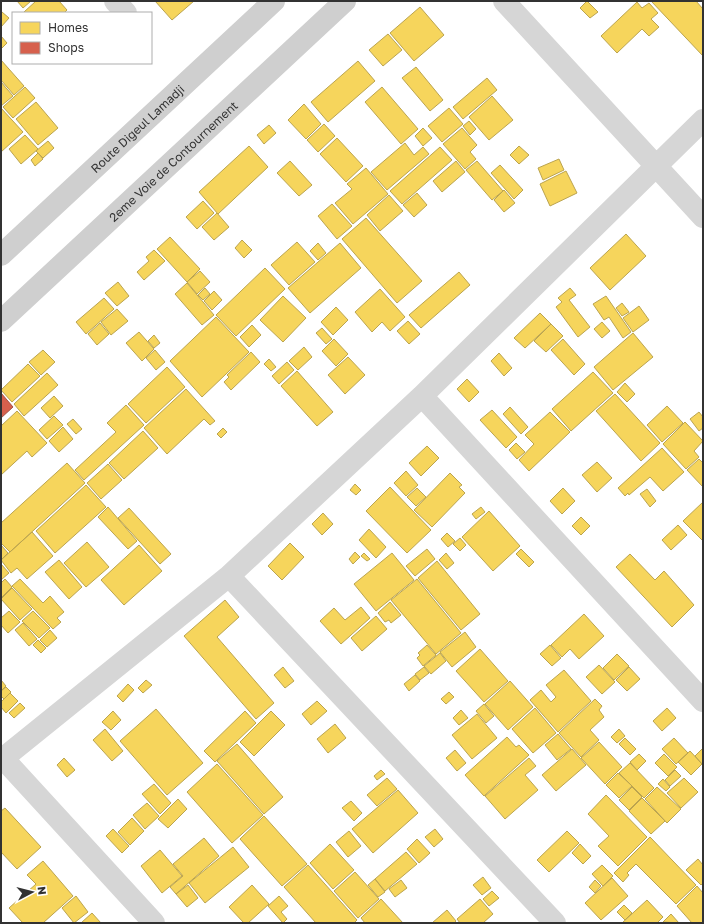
<svg xmlns="http://www.w3.org/2000/svg" width="704" height="924" font-family="'Golos Text',sans-serif">
<style>
.homes{fill:#f6d55c;stroke:#bba44f}
.shops{fill:#d6604d;stroke:#a55245}
.lines{fill:none;stroke-linecap:round;stroke-linejoin:round}
.street{stroke:#d6d6d6;stroke-width:22}
.secondary{stroke:#cfcfcf;stroke-width:22}
.labels{text-anchor:middle;dominant-baseline:central;stroke-width:4;stroke-linejoin:round;paint-order:stroke}
.street-label{font-size:12px;fill:#323232;stroke:#fff}
</style>
<rect width="100%" height="100%" fill="#fff"/>
<path class="homes" d="M17,1H31L23,8Z
M36,1H59L67,10L64,13H25L24,12Z
M155,1H194L172,20Z
M587,1L598,12L590,18L580,8Z
M651,1H696L703,9V56Z
M637,2L642,8L649,3L658,13L651,19L659,27L649,36L642,29L617,53L601,36Z
M420,7L444,35L414,61L390,33Z
M2,12L9,18L1,27V13Z
M388,34L402,50L383,66L369,50Z
M1,36L7,43L1,49Z
M1,60L24,86L14,95L1,80Z
M358,61L375,81L328,122L311,102Z
M416,67L443,100L430,111L402,78Z
M487,78L497,90L463,119L453,107Z
M1,82L13,96L1,106Z
M25,87L35,98L13,118L3,107Z
M382,87L418,129L401,144L365,102Z
M492,96L513,120L489,140L469,117Z
M36,102L58,128L38,145L16,119Z
M304,104L321,124L306,139L288,120Z
M1,108L23,132L1,152Z
M449,108L463,124L442,142L428,126Z
M469,121L476,129L470,135L463,126Z
M324,124L335,136L318,152L307,140Z
M269,125L276,133L264,144L257,135Z
M423,128L432,138L423,146L415,136Z
M462,128L477,145L470,152L476,159L465,169L443,144Z
M25,135L38,149L21,164L9,149Z
M337,138L363,166L346,182L320,154Z
M48,141L54,148L43,158L36,151Z
M405,143L414,155L423,147L429,154L387,190L371,172Z
M249,146L268,167L218,214L199,192Z
M519,146L529,155L519,164L510,155Z
M440,147L452,160L402,204L390,191Z
M38,153L43,159L35,166L31,160Z
M559,159L564,170L543,180L538,168Z
M290,161L312,185L299,196L277,173Z
M456,161L465,172L442,192L433,181Z
M477,161L503,191L492,200L466,170Z
M500,165L523,190L514,199L491,173Z
M366,168L388,194L353,224L335,203L352,189L347,184Z
M566,171L577,193L550,206L540,184Z
M504,190L515,203L504,212L494,200Z
M417,193L427,205L414,217L403,205Z
M389,195L403,211L380,231L367,215Z
M203,201L214,213L197,229L186,217Z
M332,204L352,226L337,239L318,216Z
M217,213L229,227L214,240L202,227Z
M366,218L422,281L397,303L342,239Z
M626,234L646,256L610,290L590,268Z
M170,237L200,269L187,282L157,249Z
M242,240L252,250L244,258L235,248Z
M297,242L315,262L289,285L271,265Z
M318,243L326,253L318,260L310,251Z
M340,243L361,268L310,313L288,288Z
M154,250L165,261L144,280L137,272L149,261L146,257Z
M265,268L285,289L236,336L216,315Z
M200,271L210,282L197,294L187,282Z
M459,272L470,285L421,328L409,315Z
M118,282L129,296L117,306L105,293Z
M187,283L214,315L202,325L175,294Z
M205,288L210,294L203,300L198,295Z
M570,288L576,295L569,300L590,327L578,337L556,307L562,302L558,298Z
M380,289L405,317L390,331L382,322L372,332L355,312Z
M214,291L222,300L212,310L204,301Z
M283,296L306,318L283,342L260,320Z
M606,296L631,332L623,338L609,317L604,320L593,304Z
M104,298L114,309L86,334L76,322Z
M622,303L629,312L622,316L616,308Z
M639,306L649,320L633,332L623,318Z
M336,307L348,320L333,335L321,322Z
M117,309L128,321L111,335L101,322Z
M540,313L551,324L525,348L514,338Z
M216,317L249,352L202,397L170,361Z
M408,321L420,334L409,344L397,331Z
M602,322L610,331L602,338L594,329Z
M100,323L109,334L97,345L88,334Z
M551,324L563,336L546,352L534,341Z
M252,325L261,335L249,347L240,337Z
M322,328L332,339L326,344L316,333Z
M139,332L154,349L142,361L126,343Z
M633,333L653,357L613,390L594,367Z
M154,335L160,343L154,348L148,341Z
M334,339L348,354L336,366L322,351Z
M563,339L585,364L574,375L551,350Z
M304,347L312,357L298,370L289,361Z
M43,350L55,362L41,375L29,362Z
M155,350L165,362L156,370L146,358Z
M251,352L260,362L231,390L224,382L229,377L227,375Z
M499,353L512,368L504,376L491,361Z
M348,357L365,375L345,394L328,375Z
M269,359L276,367L271,371L264,364Z
M287,362L294,370L279,384L272,376Z
M28,364L40,376L12,402L1,390Z
M167,367L185,387L146,423L128,404Z
M297,371L333,412L317,426L281,386Z
M593,372L613,393L571,431L552,409Z
M47,373L58,385L24,416L14,404Z
M467,379L479,392L469,402L457,389Z
M625,383L635,394L627,402L617,392Z
M186,389L215,421L210,425L204,419L167,454L144,428Z
M615,394L660,443L641,461L596,411Z
M54,396L63,406L50,418L41,408Z
M126,405L144,425L84,480L75,470L116,432L107,423Z
M667,406L683,423L662,442L647,425Z
M510,407L528,427L521,434L503,414Z
M492,410L517,437L506,448L480,420Z
M17,411L47,443L32,457L27,451L1,475V426Z
M550,412L570,432L529,471L519,460L534,444L525,435Z
M699,412L703,417V428L699,431L690,419Z
M54,416L63,425L47,439L39,430Z
M73,419L82,429L76,434L67,424Z
M685,422L703,441L694,451L699,457L686,469L663,444Z
M63,427L73,439L59,452L49,441Z
M223,428L227,432L221,438L217,434Z
M143,431L158,448L124,479L109,463Z
M516,443L525,452L517,459L509,450Z
M427,446L439,458L421,476L409,463Z
M662,448L684,472L663,491L650,477L629,495L628,493L625,496L618,488Z
M699,459L703,463V487L687,470Z
M597,462L612,478L597,492L582,475Z
M67,463L85,483L10,552L1,543V523Z
M108,464L122,480L101,499L87,483Z
M406,471L418,485L406,496L394,483Z
M450,473L462,485L459,487L465,493L432,527L414,510Z
M355,484L361,490L356,495L350,490Z
M86,485L106,507L55,553L36,531Z
M390,487L431,530L407,553L366,511Z
M417,488L426,497L416,506L407,497Z
M563,488L575,501L562,514L550,501Z
M647,489L656,501L650,507L640,494Z
M703,502V541L683,521Z
M108,507L137,541L128,549L98,517Z
M481,507L485,512L476,519L472,514Z
M129,508L171,554L160,564L118,518Z
M489,511L520,546L493,571L462,537Z
M323,513L333,524L322,535L312,524Z
M581,517L590,526L581,535L572,526Z
M678,525L687,535L671,550L662,540Z
M369,529L386,547L376,558L359,540Z
M32,532L53,556L27,579L17,568L11,573L1,560Z
M447,533L455,541L448,547L441,539Z
M460,538L466,545L460,551L453,544Z
M87,542L109,567L86,587L64,563Z
M290,543L304,557L282,580L268,566Z
M1,545L8,553L1,560Z
M139,545L162,571L124,605L101,580Z
M427,549L435,559L415,576L406,566Z
M521,549L534,562L529,567L516,554Z
M355,552L360,557L353,564L349,559Z
M364,553L370,559L367,561L361,556Z
M392,553L414,580L376,611L354,584Z
M446,553L454,563L447,569L439,560Z
M630,554L655,580L664,571L694,605L672,627L616,567Z
M59,560L82,587L69,599L45,572Z
M437,561L480,614L461,630L418,578Z
M1,564L9,573L1,580Z
M5,579L12,587L1,598V583Z
M20,579L43,603L50,596L64,612L57,618L61,622L53,629L12,586Z
M417,579L461,633L436,654L391,600Z
M12,588L32,609L20,620L1,599Z
M225,600L239,617L217,637L274,703L256,719L184,636Z
M390,602L401,615L391,623L389,620L385,622L378,613Z
M361,607L370,618L341,644L320,621L334,608L345,620Z
M9,611L20,622L8,633L1,625V618Z
M33,611L50,628L39,638L22,621Z
M584,614L604,636L579,659L570,649L562,657L551,645Z
M376,616L387,629L362,651L351,638Z
M23,623L37,639L29,646L15,630Z
M50,630L57,638L47,647L40,640Z
M465,632L476,647L452,667L440,652Z
M38,640L46,648L41,653L33,645Z
M427,645L436,655L423,666L417,658L420,655L418,653Z
M550,645L561,658L552,666L540,654Z
M480,649L508,681L484,702L456,671Z
M440,653L446,661L431,674L424,666Z
M617,654L629,666L614,680L603,668Z
M599,665L615,682L602,694L586,677Z
M283,667L294,681L285,688L274,675Z
M424,667L429,673L420,680L415,674Z
M629,667L640,679L627,691L616,680Z
M564,670L591,701L558,732L530,700L541,690L551,702L556,697L546,685Z
M415,675L420,681L409,691L404,684Z
M1,680L6,686L1,691Z
M146,680L152,685L143,693L138,688Z
M510,681L533,707L508,730L485,704Z
M128,684L134,690L123,702L117,696Z
M6,687L11,692L4,699L1,696V691Z
M449,692L454,697L446,704L441,699Z
M10,693L18,701L6,713L1,707V702Z
M595,699L602,706L599,710L604,717L590,730L599,740L581,757L559,733Z
M317,701L327,711L311,725L302,714Z
M20,703L25,708L14,718L9,713Z
M484,704L494,716L486,723L476,711Z
M535,708L556,733L533,753L512,729Z
M667,708L676,718L662,731L653,721Z
M156,709L203,763L167,795L120,741Z
M461,710L468,718L459,725L453,718Z
M113,711L121,720L111,730L102,722Z
M245,711L256,723L215,762L204,751Z
M271,711L285,725L254,756L240,742Z
M477,714L497,738L472,759L452,735Z
M335,724L346,738L328,753L317,739Z
M105,729L123,751L112,761L93,740Z
M619,729L625,736L617,743L611,737Z
M558,734L571,749L557,760L545,745Z
M507,737L516,747L519,745L529,755L484,796L465,775Z
M625,738L636,749L630,755L619,744Z
M674,738L688,753L676,764L662,749Z
M599,742L622,767L605,784L581,758Z
M237,744L283,797L264,814L217,761Z
M703,748V764H702L695,756Z
M572,749L586,765L556,791L542,775Z
M455,750L466,763L457,771L446,758Z
M690,751L702,764L691,775L678,762Z
M639,754L646,761L637,770L630,762Z
M664,754L677,767L668,776L655,763Z
M64,758L75,770L67,777L57,765Z
M529,758L536,766L525,775L538,790L505,819L485,796Z
M630,763L654,788L644,798L619,773Z
M217,764L263,815L232,843L187,792Z
M381,770L385,774L377,780L374,776Z
M675,770L681,776L670,786L665,780Z
M618,773L632,786L619,798L606,785Z
M387,778L397,789L377,806L367,795Z
M684,778L698,792L681,808L667,793Z
M663,779L670,787L666,791L658,784Z
M154,784L171,803L160,814L142,794Z
M632,787L642,797L629,810L619,800Z
M657,787L681,809L667,823L645,799Z
M398,790L418,813L373,853L352,829Z
M606,795L647,837L618,866L598,846L609,836L588,814Z
M642,798L665,821L651,834L629,811Z
M178,799L187,809L168,828L158,819Z
M351,801L362,813L354,821L342,808Z
M147,803L159,816L145,829L133,815Z
M5,808L41,847L17,869L1,852V811Z
M264,816L307,864L282,886L240,839Z
M132,818L144,831L130,845L118,832Z
M113,829L129,846L122,853L106,836Z
M435,829L443,839L434,847L425,837Z
M349,831L361,846L348,857L336,842Z
M567,831L579,843L549,872L537,860Z
M650,837L696,885L676,904L636,864L627,873L629,875L623,882L614,873Z
M204,838L219,856L176,894L170,887L183,876L173,864Z
M417,839L430,853L419,863L407,849Z
M330,844L354,870L333,889L310,863Z
M580,844L591,856L583,864L572,853Z
M233,847L249,867L205,903L189,883Z
M160,850L182,876L162,893L141,866Z
M406,852L417,864L385,891L375,879Z
M698,859L703,865V883L701,885L686,870Z
M43,861L73,896L43,923H23L9,908L36,884L27,875Z
M308,865L357,920L354,923H316L284,887Z
M602,865L613,876L603,886L592,874Z
M355,872L379,899L358,918L334,891Z
M483,877L491,888L482,895L473,885Z
M612,878L628,896L601,920L585,903Z
M375,879L385,892L378,897L368,885Z
M401,880L407,888L395,897L389,889Z
M595,880L601,886L595,893L589,887Z
M188,885L198,898L187,907L176,894Z
M252,885L269,904L248,923H244L229,907Z
M697,886L703,893V923H692L677,906Z
M492,891L499,898L489,906L483,899Z
M76,896L88,912L74,923L62,908Z
M279,896L288,906L281,912L287,919L283,923L268,906Z
M381,899L403,923H365L361,918Z
M480,899L493,914L483,923H460L457,919Z
M647,900L663,917L657,923H622Z
M624,905L632,913L625,920L617,912Z
M447,910L456,921L454,923H432Z
M92,913L101,923H81Z
M671,914L679,923L663,922Z"/>
<path class="shops" d="M1,393L13,407L1,418Z"/>
<g class="lines">
<path class="street" d="M115,1L126,13
M504,1L703,217
M422,396L703,701
M229,576L555,923
M1,756L154,923
M1,760L229,576L422,396L703,120"/>
<g class="secondary">
<path id="s1" d="M1,255L274,1"/>
<path id="s2" d="M1,321L345,1"/>
</g>
</g>
<g class="labels">
<g class="street-label">
<text stroke="none"><textPath href="#s1" startOffset="186">Route Digeul Lamadji</textPath></text>
<text stroke="none"><textPath href="#s2" startOffset="235">2eme Voie de Contournement</textPath></text>
</g>
</g>
<rect width="704" height="924" fill="none" stroke="#323232" stroke-width="4"/>
<rect x="12" y="12" width="140" height="52" fill="#ffffff" stroke="#adadad"/>
<rect x="20" y="22" width="20" height="12" fill="#f6d55c" stroke="#adadad"/>
<text x="48" y="32" font-size="12" fill="#323232">Homes</text>
<rect x="20" y="42" width="20" height="12" fill="#d6604d" stroke="#adadad"/>
<text x="48" y="52" font-size="12" fill="#323232">Shops</text>
<g transform="translate(32 892) rotate(83)" stroke="#ffffff" stroke-width="3" paint-order="stroke">
<path d="M0-3L7 15L0 10L-7 15Z" fill="#323232"/>
<text y="-6" font-size="11" font-weight="bold" text-anchor="middle" fill="#323232">N</text>
</g>
</svg>
